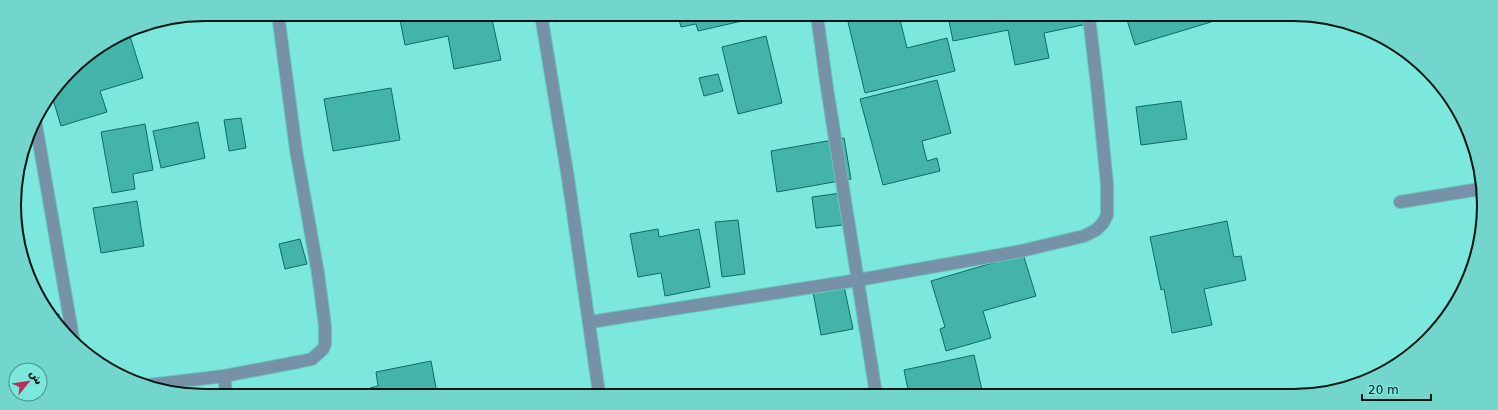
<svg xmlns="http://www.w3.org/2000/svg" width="1498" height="410" font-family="'DejaVu Sans','Noto Naskh Arabic',sans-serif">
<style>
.building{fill:#44b3a9;stroke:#0e6d66}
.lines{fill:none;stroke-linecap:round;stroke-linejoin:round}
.minor-casing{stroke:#68c5bc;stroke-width:14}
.minor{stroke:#7791a8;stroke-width:12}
.rim{fill:none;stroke:#001512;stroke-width:2}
</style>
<rect width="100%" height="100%" fill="#7ce7dc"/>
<path class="building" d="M399,15H491L501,60L454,69L448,36L405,45Z
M678,16H764L698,31L696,24L681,27Z
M872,16H899L907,48L947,38L955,71L865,93L848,22Z
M948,16L1091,17L1092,23L1044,33L1049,58L1015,65L1008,30L953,41Z
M1126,17H1210L1211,22L1135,45Z
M130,36L143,78L100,91L107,112L61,126L52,96L79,62L110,42Z
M766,36L782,103L738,114L722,47Z
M718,74L723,91L704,96L699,78Z
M937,80L951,133L922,141L927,161L937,158L940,171L883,185L860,99Z
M391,88L400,140L333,151L324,99Z
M1181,101L1187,139L1141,145L1136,107Z
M241,118L246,148L229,151L224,120Z
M198,122L205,158L161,168L153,131Z
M145,124L153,170L133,174L135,189L112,193L101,132Z
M844,138L851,179L777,192L771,151Z
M848,192L852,224L816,228L812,197Z
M137,201L144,246L101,253L93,208Z
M738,220L745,274L722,277L715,222Z
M1227,221L1234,257L1241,256L1246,280L1204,289L1212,325L1172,333L1164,289L1161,290L1150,237Z
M658,229L659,237L699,229L710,287L665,296L661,273L638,277L630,234Z
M300,239L307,264L285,269L279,244Z
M1023,254L1036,296L983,311L991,338L946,351L940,329L945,327L931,281Z
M844,286L853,329L821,335L813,292Z
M59,314L60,327L54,321L51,315Z
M974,355L983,394H909L904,370Z
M431,361L437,393H371L370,388L378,386L376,372Z
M184,388V392L165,391Z"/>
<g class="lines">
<defs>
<path id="minor" d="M541,15L568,178L599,393
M817,16L827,88L876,394
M35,119L73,338
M1400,202L1480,189
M590,322L858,280L1021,251L1084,236L1096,230L1103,223L1107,215V184L1097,85L1089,17
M224,376L226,392
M149,385L224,376L298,362L312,359L323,349L325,344V326L318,273L296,150L278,14"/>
</defs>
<use href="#minor" class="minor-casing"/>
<use href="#minor" class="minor"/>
</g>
<path d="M0 0H1498V410H0ZM205 21H1293A184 184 0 0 1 1477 205V205A184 184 0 0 1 1293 389H205A184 184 0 0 1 21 205V205A184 184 0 0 1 205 21Z" fill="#72d6cc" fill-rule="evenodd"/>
<path class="rim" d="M205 21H1293A184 184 0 0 1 1477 205V205A184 184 0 0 1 1293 389H205A184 184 0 0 1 21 205V205A184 184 0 0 1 205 21Z"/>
<g transform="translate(28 382) rotate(60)"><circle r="19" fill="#7ce7dc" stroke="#4a938b"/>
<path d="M0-3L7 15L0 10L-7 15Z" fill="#bb2d5b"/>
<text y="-6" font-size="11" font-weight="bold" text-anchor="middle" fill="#001512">ش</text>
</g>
<path d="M1362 394v6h69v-6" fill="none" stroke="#001512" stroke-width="2"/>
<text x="1368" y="394" font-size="12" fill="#001512" stroke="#7ce7dc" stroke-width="3" paint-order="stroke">20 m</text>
</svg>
